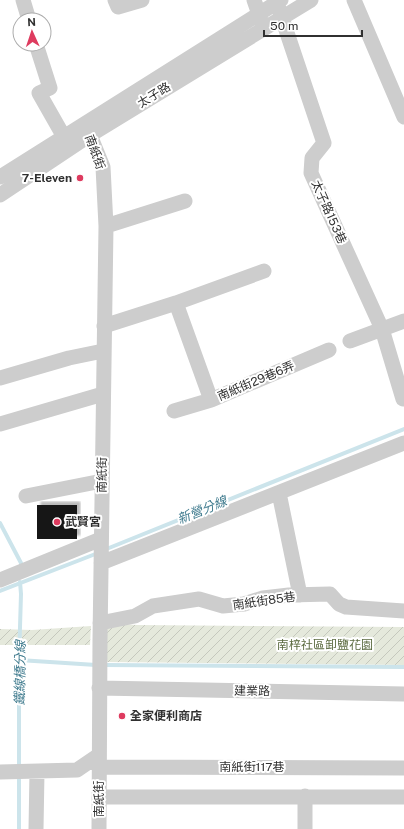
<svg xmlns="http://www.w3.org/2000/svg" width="404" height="829" font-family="'Public Sans','Noto Sans TC',sans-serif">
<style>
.garden{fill:url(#garden-furrows)}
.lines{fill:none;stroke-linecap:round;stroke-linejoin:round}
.stream{stroke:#cce4eb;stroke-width:4}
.building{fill:#171717;filter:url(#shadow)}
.minor{stroke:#cdcdcd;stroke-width:15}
.poi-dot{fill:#de3b5f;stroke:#fff;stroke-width:1.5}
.labels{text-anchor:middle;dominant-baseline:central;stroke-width:4;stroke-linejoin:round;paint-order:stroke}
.street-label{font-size:12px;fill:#303030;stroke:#fff}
.poi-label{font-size:12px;font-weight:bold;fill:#303030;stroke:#fff;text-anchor:start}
.park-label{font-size:12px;fill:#5a6a3f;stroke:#fff}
.water-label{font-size:13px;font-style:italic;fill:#417c8f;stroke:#fff}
</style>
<defs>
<pattern id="garden-furrows" width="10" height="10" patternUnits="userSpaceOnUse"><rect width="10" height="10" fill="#e5e9dc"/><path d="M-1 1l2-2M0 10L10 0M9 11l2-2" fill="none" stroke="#c5c8bd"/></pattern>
<filter id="shadow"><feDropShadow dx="3.5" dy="-3.5" stdDeviation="1" flood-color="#0004"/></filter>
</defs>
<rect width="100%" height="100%" fill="#fff"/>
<path class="garden" d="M107,623L137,625L404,627V665L104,662Z
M91,626L90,645H0V629L32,630Z"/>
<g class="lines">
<path class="stream" d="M0,523L21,563V567
M104,550L404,429
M0,591L98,553
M19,660L96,665
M103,665L404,667
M19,769V660L21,594L20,582
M19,829V775"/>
</g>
<path class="building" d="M37,505H77V539H37Z"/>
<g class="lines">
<path class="minor" d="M23,0L29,20
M115,0L118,7L142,0
M254,0L262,23
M354,0L404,117
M277,3L324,143L312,158L311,173L382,329L403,399
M36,44L50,88L39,93L64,137
M83,125L90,135L103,167L106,226L100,639L99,829
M0,177L281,0
M0,195L90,135L311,0
M106,226L185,201
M176,303L211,400L329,350
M104,326L176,303L264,271
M350,341L404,321
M0,378L69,358L103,351
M174,411L211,400
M0,424L103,394
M279,493L300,595
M26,496L102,481
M101,563L404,443
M0,580L101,539
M100,623L135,616L153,606L199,599L223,606L244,604L263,598L289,595L330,594L339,604L346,607L404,611
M99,688L404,694
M99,767L404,768
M0,772L77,770L99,755
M305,796V829
M99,797H404
M36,829L37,772"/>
</g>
<g class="poi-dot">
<circle cx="80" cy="178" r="4"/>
<circle cx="57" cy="522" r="4"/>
<circle cx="122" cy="716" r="4"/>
</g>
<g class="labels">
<g class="street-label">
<text transform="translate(154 95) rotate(-32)">太子路</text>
<text transform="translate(95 152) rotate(70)">南紙街</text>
<text transform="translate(329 212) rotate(66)">太子路153巷</text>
<text transform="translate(256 381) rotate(-23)">南紙街29巷6弄</text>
<text transform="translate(102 475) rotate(-89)">南紙街</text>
<text transform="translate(264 601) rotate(-8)">南紙街85巷</text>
<text transform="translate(252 691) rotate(1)">建業路</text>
<text x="252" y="767">南紙街117巷</text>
<text transform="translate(99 799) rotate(-90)">南紙街</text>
</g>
<g class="poi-label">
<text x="72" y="178" text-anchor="end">7-Eleven</text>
<text x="65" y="522">武賢宮</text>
<text x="130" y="716">全家便利商店</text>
</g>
<g class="park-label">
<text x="325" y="645">南梓社區卸鹽花園</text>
</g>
<g class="water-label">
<text transform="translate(202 510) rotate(-22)">新營分線</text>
<text transform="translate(20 673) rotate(-89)">鐵線橋分線</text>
</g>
</g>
<g transform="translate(32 32) rotate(357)"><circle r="19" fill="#ffffff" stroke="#acacac"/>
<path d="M0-3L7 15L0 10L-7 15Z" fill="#de3b5f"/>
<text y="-6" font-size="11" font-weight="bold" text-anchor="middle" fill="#303030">N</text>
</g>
<path d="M264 30v6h98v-6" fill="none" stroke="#303030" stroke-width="2"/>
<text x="270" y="30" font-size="12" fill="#303030" stroke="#ffffff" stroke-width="3" paint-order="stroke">50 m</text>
</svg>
